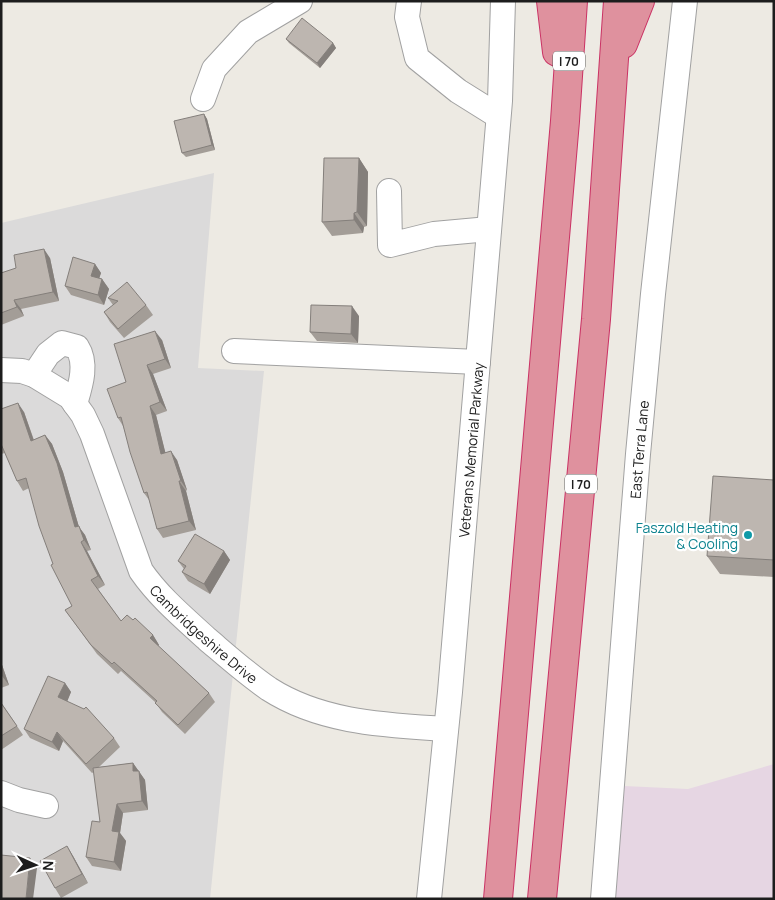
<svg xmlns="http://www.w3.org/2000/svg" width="775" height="900" font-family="Manrope,sans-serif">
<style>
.residential{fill:#dbdada}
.industrial{fill:#e6d6e3}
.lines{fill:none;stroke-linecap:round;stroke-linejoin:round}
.minor-casing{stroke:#a1a1a1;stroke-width:26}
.highway-casing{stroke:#ca3264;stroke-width:30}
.minor{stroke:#fff;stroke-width:24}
.highway{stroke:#df919e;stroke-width:28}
.wall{fill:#a39d97}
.shaded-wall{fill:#847f7b}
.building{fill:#bdb6b0;stroke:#847f7b}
.culture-dot{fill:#0f9aa8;stroke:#fff;stroke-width:2}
.labels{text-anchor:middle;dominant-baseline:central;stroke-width:4.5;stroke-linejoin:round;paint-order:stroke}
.shield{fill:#fff;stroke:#616161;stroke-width:1}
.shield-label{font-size:12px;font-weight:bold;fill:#1d1d1d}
.street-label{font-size:14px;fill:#1d1d1d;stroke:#fff}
.culture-label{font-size:14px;fill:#0d838f;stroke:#fff;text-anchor:end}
</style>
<rect width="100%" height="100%" fill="#edeae3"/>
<path class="residential" d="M214,173L198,368L264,371L210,899H1V223Z"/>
<path class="industrial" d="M774,764V899H615L624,786L688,789Z"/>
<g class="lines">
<defs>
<g id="minor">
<path d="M409,1L407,17L417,58L458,91L498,116"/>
<path d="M203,99L214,69L248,32L300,1"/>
<path d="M389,191L390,245L434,234L489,229"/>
<path d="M234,351L478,362"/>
<path id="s1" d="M1,370L22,371L34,375L70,397L83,415L92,434L141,571C159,597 183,617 207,639C227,656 247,674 269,689C322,723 386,725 446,729"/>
<path d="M34,375L48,354L62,343L77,347C88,364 80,387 75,404"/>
<path d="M1,793L19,800L46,806"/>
<path id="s2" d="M429,899L450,692L500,101L503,1"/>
<path id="s3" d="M603,899L638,454L653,294L685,1"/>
</g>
<path id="highway" d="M551,1L557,52
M623,44L640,1
M498,899L565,121L573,1
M542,899L596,319L618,1"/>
</defs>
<use href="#minor" class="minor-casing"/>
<use href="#highway" class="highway-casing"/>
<use href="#minor" class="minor"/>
<use href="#highway" class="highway"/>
</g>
<path class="wall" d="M286,39L333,43L336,48L320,68L289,43Z
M204,114L207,119L215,150L186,157L182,153Z
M359,158L368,172L367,226L364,227L363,233L332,236L322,222Z
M50,258L59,301L21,309L24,316L1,325V273Z
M95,264L101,273L99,278L102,279L109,289L104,305L71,295L65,286Z
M108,298L146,305L153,315L124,338L110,322L104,312L113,305Z
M359,316L358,343L317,341L310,332Z
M162,340L171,368L153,374L167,411L156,415L165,452L177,460L187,490L186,491L196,530L163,538L157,529L149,500L144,493L123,426L118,418L126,382Z
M1,409L24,412L34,440L45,435L52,444L63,472L79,527L85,535L91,550L87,551L105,585L98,589L121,621L133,620L153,635L159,645L158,646L209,693L215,702L185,734L162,712L155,702L121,671L118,674L97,654L65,610L72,606L53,564L29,488L23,491L17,481L5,453L1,454Z
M774,480V577L720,574L707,556Z
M224,551L230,560L210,594L188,581L182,572L184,569L178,561Z
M1,662L9,685L1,688Z
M65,683L71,692L67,701L114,738L120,747L99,767L133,763L145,780L148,810L123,813L120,833L126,841L121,871L92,866L86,857L100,822L94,772L92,773L63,741L59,751L30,738L24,729Z
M1,702L23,735L1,750Z
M67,846L73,856L88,883L61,898L55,888Z"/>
<path class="shaded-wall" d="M333,43L336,48L320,68L317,63Z
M204,114L207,119L215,150L212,145Z
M359,158L368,172L367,226L357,212Z
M354,213L364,227L363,233L354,220Z
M44,249L50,258L59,301L53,292Z
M95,264L101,273L97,285L91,276Z
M102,279L109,289L104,305L98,295Z
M14,300L21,309L24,316L17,307Z
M352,306L359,316L358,343L351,334Z
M155,331L162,340L171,368L165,359Z
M147,365L153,374L167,411L160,402Z
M18,403L24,412L37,450L31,441Z
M150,406L156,415L168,463L161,454Z
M45,435L52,444L63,472L79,527L85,535L91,550L75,527Z
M171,451L177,460L187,490L181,481Z
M179,481L186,491L196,530L189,521Z
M81,542L87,551L105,585L98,576Z
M224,551L230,560L210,594L204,584Z
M153,635L159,645L157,647L150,638Z
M1,662L9,685L2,676L1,673Z
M65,683L71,692L65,707L58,697Z
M57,732L63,741L59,751L52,742Z
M133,763L145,780L148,810L142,801L133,771Z
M117,804L123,813L120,833L126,841L121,871L114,862L112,831Z
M67,846L73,856L88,883L82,874Z
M30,858L37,868L33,899H26Z"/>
<path class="building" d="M302,18L333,43L317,63L286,39Z
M204,114L212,145L182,153L174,121Z
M324,158H359L357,212L354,213V220L322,222Z
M44,249L53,292L14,300L17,307L1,313V273L16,268L14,255Z
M73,257L95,264L91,276L102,279L98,295L65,286Z
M127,282L146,305L118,329L104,312L118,301L108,298Z
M311,305L352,306L351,334L310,332Z
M155,331L165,359L147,365L160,402L150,406L161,454L171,451L181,481H179L189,521L157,529L147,492L144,493L130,452L121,417L118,418L107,389L126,382L114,344Z
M18,403L31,441L45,435L57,463L75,527L79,526L84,540L81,542L98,576L91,580L121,621L127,615L133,620L135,618L153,635L150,638L209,693L178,725L155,703L157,701L114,662L112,664L91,645L65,610L72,606L51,565L53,564L39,526L26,478L17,481L1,444V409Z
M713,476L774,480V560L707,556Z
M195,534L224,551L204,584L182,572L186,566L178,561Z
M48,676L65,683L58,697L84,709L86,707L114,738L86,764L57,732L52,742L24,729Z
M1,703L17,726L1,736Z
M133,763V771H139L142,801L117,804L112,831L119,832L114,862L86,857L92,821L100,822L93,768Z
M67,846L82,874L55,888L40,861Z
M1,855L30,858L26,899H1Z"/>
<circle class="culture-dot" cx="748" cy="535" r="5"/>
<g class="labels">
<g class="shield">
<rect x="553" y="51.5" width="32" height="19" rx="4"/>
<rect x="565" y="474.5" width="32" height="19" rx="4"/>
</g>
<g class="shield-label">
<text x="569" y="61">I 70</text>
<text x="581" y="484">I 70</text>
</g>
<g class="street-label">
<text stroke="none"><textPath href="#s2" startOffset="451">Veterans Memorial Parkway</textPath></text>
<text stroke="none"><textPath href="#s3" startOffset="451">East Terra Lane</textPath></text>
<text stroke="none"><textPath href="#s1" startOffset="354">Cambridgeshire Drive</textPath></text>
</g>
<g class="culture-label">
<text x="738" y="527">Faszold Heating<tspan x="738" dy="16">&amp; Cooling</tspan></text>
</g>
</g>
<rect width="775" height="900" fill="none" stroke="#1d1d1d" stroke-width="5"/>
<g transform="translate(35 865) rotate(93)" stroke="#ffffff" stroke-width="4" paint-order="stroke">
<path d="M0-4L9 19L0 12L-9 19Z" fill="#1d1d1d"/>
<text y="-8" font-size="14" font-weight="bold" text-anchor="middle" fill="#1d1d1d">N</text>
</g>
</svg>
